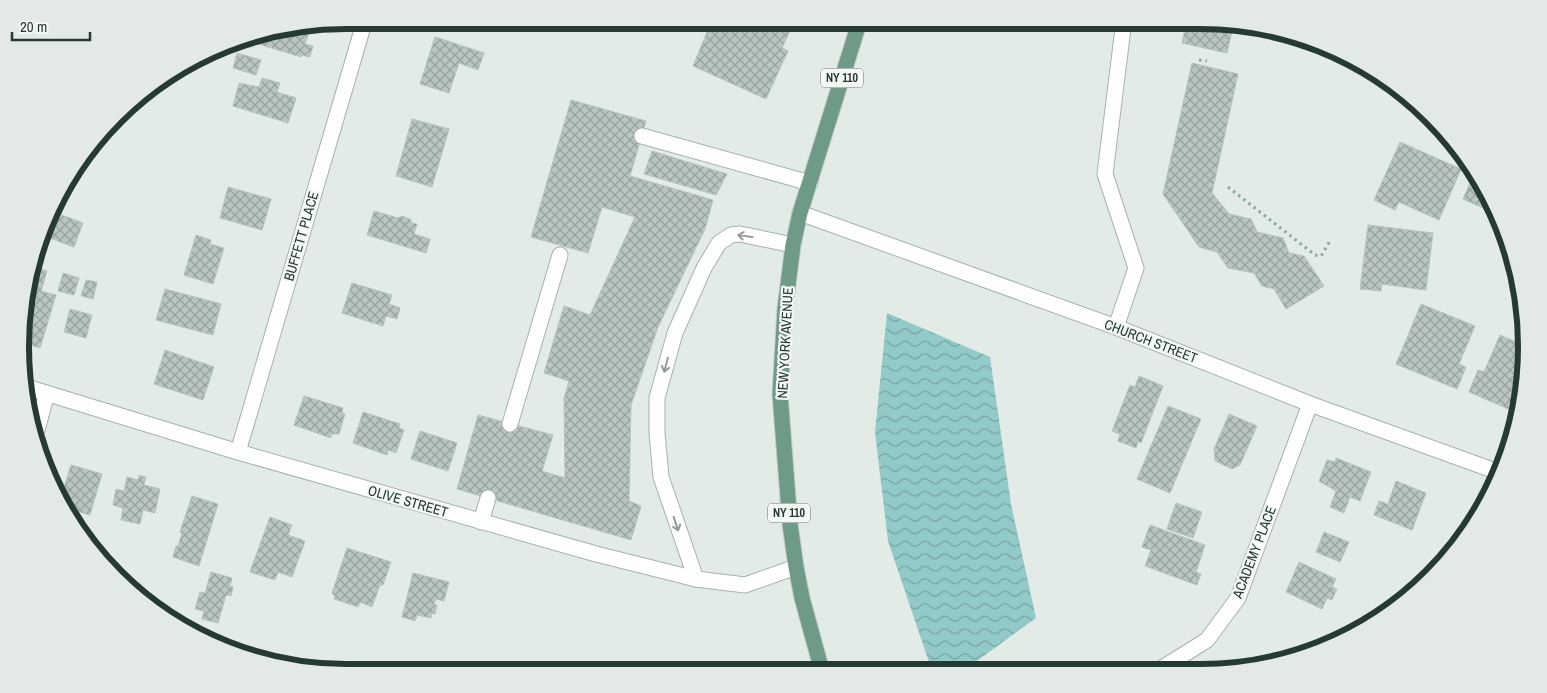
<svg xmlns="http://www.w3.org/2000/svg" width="1547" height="693" font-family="'Archivo Narrow',sans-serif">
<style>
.water{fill:url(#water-waves)}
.building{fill:url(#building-cross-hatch);stroke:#b6c4bc}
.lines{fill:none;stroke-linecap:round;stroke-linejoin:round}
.lane-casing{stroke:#a6b3ac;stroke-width:17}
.street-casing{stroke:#a6b3ac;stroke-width:17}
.primary-casing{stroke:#c2c8c5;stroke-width:17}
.path{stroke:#88ab9a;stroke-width:3;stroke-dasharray:2.5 4;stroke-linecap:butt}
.lane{stroke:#fff;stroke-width:15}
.street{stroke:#fff;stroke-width:15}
.primary{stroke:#6d9b87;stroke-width:15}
.oneway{stroke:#929d98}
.labels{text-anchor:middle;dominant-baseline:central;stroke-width:4.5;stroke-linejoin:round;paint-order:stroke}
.shield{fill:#f3f8f5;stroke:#63746c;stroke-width:1}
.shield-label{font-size:12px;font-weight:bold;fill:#253b31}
.street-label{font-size:14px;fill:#253b31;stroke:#f3f8f5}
.rim{fill:none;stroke:#253b31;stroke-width:6}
</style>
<defs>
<pattern id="water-waves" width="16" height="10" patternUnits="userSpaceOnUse" patternTransform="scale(1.25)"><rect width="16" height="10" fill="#92cac8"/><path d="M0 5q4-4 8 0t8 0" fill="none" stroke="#77a5a3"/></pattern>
<pattern id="building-cross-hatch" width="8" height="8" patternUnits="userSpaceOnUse" patternTransform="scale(1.25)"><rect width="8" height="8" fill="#b9c6bf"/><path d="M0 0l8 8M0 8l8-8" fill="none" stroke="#96a29c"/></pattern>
</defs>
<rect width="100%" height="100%" fill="#e3ebe6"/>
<path class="water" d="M887,313L990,357L1011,504L1036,618L963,671H932L888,541L875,432Z"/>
<path class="building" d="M712,20H795L782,48L788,51L766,99L693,66Z
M1187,20H1201L1233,26L1227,53L1182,43Z
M311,26L305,44L313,46L310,57L302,55L301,57L242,39V37Z
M435,37L484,53L478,70L459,63L449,93L420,84Z
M237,53L261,60L256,75L233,68Z
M1192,63L1238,74L1212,193L1229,214L1251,219L1257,232L1283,238L1289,253L1304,256L1324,286L1286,309L1274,289L1262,286L1254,273L1228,268L1217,252L1199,247L1163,194Z
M262,78L280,83L277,92L296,98L288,123L233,106L239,83L259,87Z
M571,100L646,121L630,176L713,200L705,229L658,327L631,405L629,501L641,506L631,540L457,489L478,415L553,435L542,471L565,478L564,398L569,381L544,373L564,306L590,315L635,217L602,207L588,253L531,237Z
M1416,103L1431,115L1438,124L1412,113Z
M412,119L449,129L432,187L396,176Z
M1400,142L1461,169L1439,220L1399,202L1395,210L1374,200Z
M652,151L727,174L716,195L644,174Z
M1475,171L1499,215L1463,199Z
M228,187L271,199L262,230L220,218Z
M374,211L398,218L402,216L410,219L412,223L417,224L414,234L430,239L426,253L367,235Z
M59,214L83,223L74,247L50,238Z
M1368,225L1433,233L1426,290L1382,284L1381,291L1360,289Z
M196,235L211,240L210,244L224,248L213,284L184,275Z
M34,267L47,271L41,291L56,295L40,348L24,343L26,293Z
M63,273L79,278L74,295L58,291Z
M86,280L97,282L93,299L81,296Z
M352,283L392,295L389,304L400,308L397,319L386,316L383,326L342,313Z
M165,289L221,304L213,335L156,320Z
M1421,304L1475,326L1459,364L1466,367L1457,389L1396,364Z
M70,309L92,315L86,338L64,332Z
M1500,335L1527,347L1520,414L1469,392L1478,370L1484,372Z
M165,350L214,367L203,400L154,384Z
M1139,376L1163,386L1141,443L1138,441L1136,448L1118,441L1120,434L1112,431L1130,385L1135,387Z
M304,396L343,408L342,413L345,414L339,434H331V438L294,425Z
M1168,406L1201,419L1170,493L1137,479Z
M363,412L400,424L399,428L404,430L396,453L388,450L387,455L353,443Z
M1229,414L1257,426L1240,465L1232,469L1215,461L1214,449Z
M420,431L457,443L448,471L411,459Z
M1336,458L1371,472L1360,501L1350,497L1344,513L1330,507L1336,491L1319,481L1327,460L1335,462Z
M71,465L102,474L90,515L63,507L60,500Z
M139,475L146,477L144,485L160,489L155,513L143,510L140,524L121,520L123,508L113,505L116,489L124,491L127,477L138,480Z
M1396,481L1426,493L1412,530L1374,515L1379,501L1388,504Z
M192,496L218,504L199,566L173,557L176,546H178L182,533L180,532Z
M1176,503L1202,512L1193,538L1167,529Z
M270,517L292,525L288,535L305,541L292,577L278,572L275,580L250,572Z
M1150,525L1205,545L1196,572L1201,574L1197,585L1145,566L1151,550L1142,547Z
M1324,532L1349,542L1340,562L1316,552Z
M347,548L391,562L383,585H380L372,607L360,602L358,607L334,599L335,596L332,593Z
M1299,562L1336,579L1332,587L1337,589L1332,600L1327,598L1322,609L1286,592Z
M211,572L232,578L230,586L233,587L231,596L226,595L218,623L202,619L204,611L195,609L200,592L205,593Z
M413,573L449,582L444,601L436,599L434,605H437L435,614L432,613L431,618L417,615L415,621L402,617Z"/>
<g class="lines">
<defs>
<path id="lane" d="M642,136L810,183
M510,424L560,255
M481,522L488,498
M696,579L661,477L657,433V398L675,333L704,268L719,243L731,235L740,234L793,245"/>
<path id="street" d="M800,213L1116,327L1310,404L1501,473
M1116,327L1136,268L1105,174L1124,20
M23,386L238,452L596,554L696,579L745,585L796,567
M37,430L47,393
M238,452L365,20
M1159,670L1207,640L1238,598L1310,404"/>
<path id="primary" d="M822,671L802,598L796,567L790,524L780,394L785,309L793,245L800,213L860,20"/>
</defs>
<use href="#lane" class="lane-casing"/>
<use href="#street" class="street-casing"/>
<use href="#primary" class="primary-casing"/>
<path class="path" d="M1199,60L1207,61
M1228,187L1315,255L1321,256L1330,241"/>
<use href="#lane" class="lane"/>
<use href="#street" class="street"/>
<use href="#primary" class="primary"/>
</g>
<defs><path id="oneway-shaft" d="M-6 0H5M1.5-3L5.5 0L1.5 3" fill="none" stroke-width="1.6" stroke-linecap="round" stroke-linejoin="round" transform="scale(1.25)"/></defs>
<g class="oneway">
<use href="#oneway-shaft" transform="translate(745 236) rotate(-172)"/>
<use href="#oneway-shaft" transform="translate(666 365) rotate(105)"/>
<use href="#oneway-shaft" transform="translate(676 524) rotate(72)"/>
</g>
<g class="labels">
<g class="shield">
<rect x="821" y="68.5" width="42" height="19" rx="4"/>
<rect x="768" y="503.5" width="42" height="19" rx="4"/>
</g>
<g class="shield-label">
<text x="842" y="78">NY 110</text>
<text x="789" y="513">NY 110</text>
</g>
<g class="street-label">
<text transform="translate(301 236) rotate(-74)">BUFFETT PLACE</text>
<text transform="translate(1151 341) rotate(21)">CHURCH STREET</text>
<text transform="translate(785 343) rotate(-87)">NEW YORK AVENUE</text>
<text transform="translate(408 501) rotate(16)">OLIVE STREET</text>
<text transform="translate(1254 552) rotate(-69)">ACADEMY PLACE</text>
</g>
</g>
<path d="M0 0H1547V693H0ZM346 29H1201A317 317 0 0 1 1518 346V347A317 317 0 0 1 1201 664H346A317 317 0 0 1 29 347V346A317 317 0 0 1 346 29Z" fill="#e3e9e5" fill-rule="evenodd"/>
<path class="rim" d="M346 29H1201A317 317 0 0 1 1518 346V347A317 317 0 0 1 1201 664H346A317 317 0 0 1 29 347V346A317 317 0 0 1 346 29Z"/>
<path d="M12 32v8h78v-8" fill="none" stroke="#253b31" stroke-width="2.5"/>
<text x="20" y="32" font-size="15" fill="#253b31" stroke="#f3f8f5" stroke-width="4" paint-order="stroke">20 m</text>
</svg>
